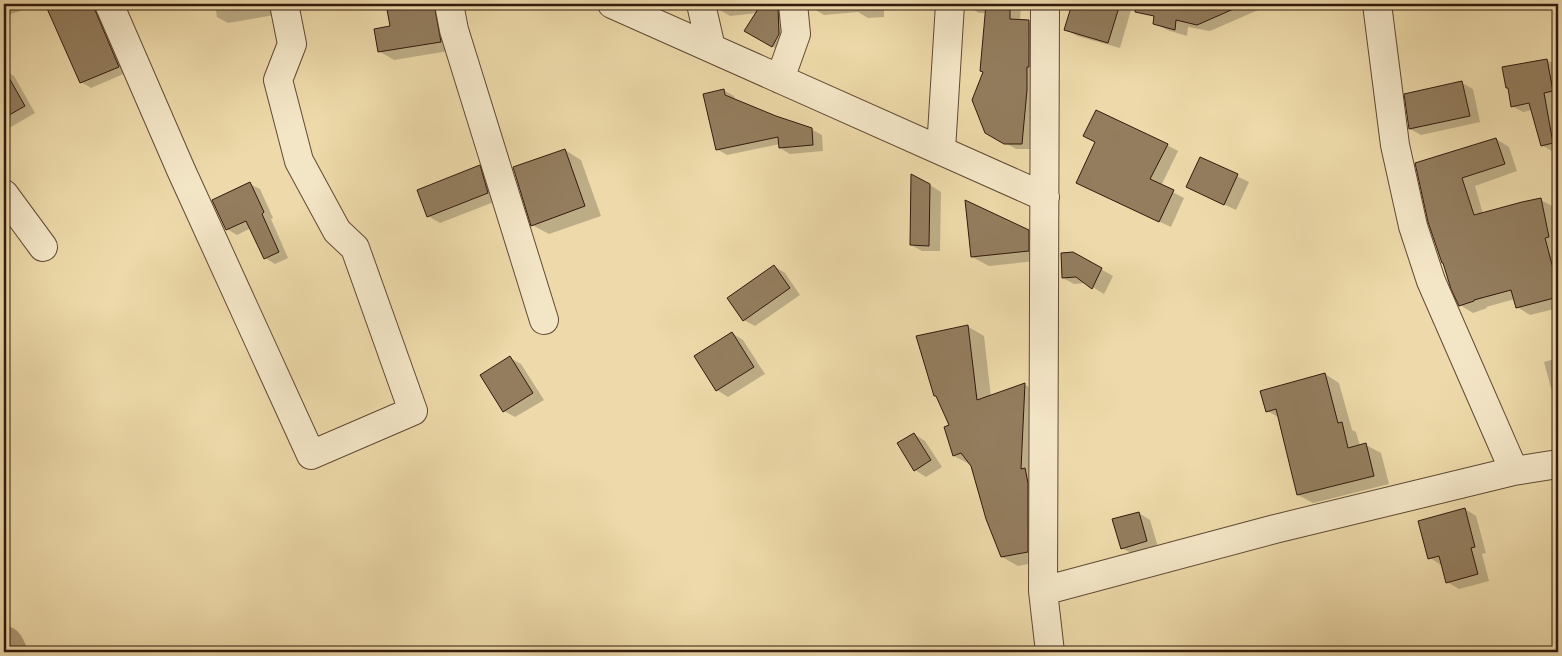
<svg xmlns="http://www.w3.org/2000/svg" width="1562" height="656" font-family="'IM FELL English',serif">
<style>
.shadow{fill:#0003}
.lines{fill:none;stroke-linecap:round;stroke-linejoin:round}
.river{stroke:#ad9874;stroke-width:40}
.building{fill:#937d5e;stroke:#311a0d}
.minor-casing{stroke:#604a34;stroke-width:30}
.minor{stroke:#f3e6c7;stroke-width:28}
</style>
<rect width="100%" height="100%" fill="#edd9a9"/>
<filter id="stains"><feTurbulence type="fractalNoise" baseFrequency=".004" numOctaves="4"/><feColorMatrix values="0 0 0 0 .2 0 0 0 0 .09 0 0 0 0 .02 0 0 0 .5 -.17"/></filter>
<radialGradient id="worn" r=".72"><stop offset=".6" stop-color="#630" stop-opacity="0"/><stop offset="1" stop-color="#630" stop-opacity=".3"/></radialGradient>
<path class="shadow" d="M4,4H41L5,16L4,15Z
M47,4H105L128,72L91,88L81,82Z
M215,4H281L280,14L228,23L217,17Z
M396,4H449L455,50L394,60L379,51L391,27L388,5Z
M718,4H789L782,52L746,31L757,13L730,16L720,10Z
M813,4H906L884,8V17L868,18L858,12L824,15L814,9Z
M969,4H1021L1020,21L1029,22L1040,28L1032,149H1016L986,132L985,72L986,13H979L969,7Z
M1074,4H1120L1131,10L1120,48L1077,36L1066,29Z
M1158,4H1272L1210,31L1188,27L1187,36L1167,30L1154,23Z
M1547,60L1558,66V98L1555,99L1558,118V151L1553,152L1542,145L1532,110L1523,112L1512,106L1510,89L1507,88Z
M4,70L14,76L35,113L4,131Z
M1462,83L1473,89L1480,122L1421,135L1410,129Z
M723,90L734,96L735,100L776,117L811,129L822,135L823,151L790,154L780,148V144L727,155L717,149Z
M1496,139L1509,147L1517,171L1475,186L1483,214L1541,200L1554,207L1558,228V308L1530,315L1517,307L1515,299L1486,307L1487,308L1473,313L1460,305L1417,164Z
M1167,145L1178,151L1161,186L1184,198L1171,227L1089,189Z
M565,150L581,160L601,216L549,234L532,225Z
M1200,158L1249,182L1236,210L1199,193Z
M480,167L491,173L499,200L440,223L428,216Z
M250,184L260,189L273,218L271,219L288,258L275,264L265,258L251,228L237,235L227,229Z
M930,185L941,192L940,251H922L911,245Z
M1028,231L1045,241V260L989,266L972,257Z
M1073,253L1113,276L1104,294L1086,283L1074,284L1063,278Z
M774,266L785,273L800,295L755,326L744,320Z
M967,326L984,336L991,397L1024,384L1040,394L1043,561L1018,566L1002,557L973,466L954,456L950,425Z
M732,333L743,340L765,374L728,397L717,390L696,356Z
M510,358L521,364L544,400L515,417L504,411Z
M1558,358V414L1544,362Z
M1325,374L1339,383L1352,430L1356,432L1360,446L1366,445L1381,453L1389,484L1313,503L1298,495L1280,418L1267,411Z
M914,434L925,441L942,467L926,477L915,470Z
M1465,509L1476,516L1486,553L1482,554L1489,581L1459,589L1447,582L1442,564L1441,565L1430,558Z
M1139,513L1150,520L1158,547L1133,554L1122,548Z"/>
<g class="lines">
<path class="river" d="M4,646L7,652"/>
</g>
<path class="building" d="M45,4H94L95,10L119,67L80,83Z
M386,4H434L441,42L378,52L374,29L390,26Z
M986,4H1010V19L1029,20V67H1027V90L1022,144H1004L985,133L972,100L983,72L980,71Z
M1072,4H1120L1108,43L1064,30Z
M1136,4H1245L1197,25L1176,20L1175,30L1153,24L1154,16L1135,12Z
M760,6L778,8L779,34L772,47L744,31Z
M1547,59L1553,91L1544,93L1553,143L1541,146L1529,103L1511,107L1508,88H1506L1502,67Z
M4,69L25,106L4,118Z
M1462,81L1470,116L1409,129L1404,94Z
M724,89L725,95L776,116L812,128L813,145L779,148L778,137L716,150L703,94Z
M1096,110L1168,144L1150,179L1174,190L1159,222L1076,183L1095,142L1083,136Z
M1496,138L1505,164L1462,178L1474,215L1522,202L1541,198L1549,237L1545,238L1558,287V297L1516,308L1511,290L1474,300V301L1459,306L1451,289L1443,263H1442L1428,222L1415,163Z
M565,149L585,206L531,226L513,167Z
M1200,157L1238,174L1224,205L1186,187Z
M480,165L488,193L427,217L417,190Z
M911,174L930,184L929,246L910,245Z
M250,182L264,212L262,214L279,252L264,259L246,221L226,230L212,200Z
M965,200L1029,230V251L971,257Z
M1073,252L1102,268L1092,289L1076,277L1062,278L1061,253Z
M774,265L790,288L743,321L727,298Z
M968,325L977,400L1025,383L1021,469L1025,468L1028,483V552L1001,557L986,519L971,466L961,453L953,456L944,427L949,425L936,396H934L916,336Z
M732,332L754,367L716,391L694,356Z
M510,356L533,393L503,412L480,375Z
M1325,373L1338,423L1342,422L1348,448L1366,443L1374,476L1297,495L1276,409L1266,412L1260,391Z
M914,433L931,460L914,471L897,443Z
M1465,508L1475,547L1471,548L1478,574L1446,583L1439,556L1428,559L1418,521Z
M1139,512L1147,541L1121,549L1112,519Z"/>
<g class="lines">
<defs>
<path id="minor" d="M109,4L181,170L311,455L413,411L355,248L337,231L299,161L278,80L292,44L284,4
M449,4L454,30L544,320
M612,4L1045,197
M701,4L711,48
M1045,4L1043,591L1050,652
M1377,4L1395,145L1413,226L1431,281L1514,471
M780,79L796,34L793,4
M941,150L950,4
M4,194L43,247
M1043,591L1275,529L1514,471L1558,464"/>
</defs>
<use href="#minor" class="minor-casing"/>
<use href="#minor" class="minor"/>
</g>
<rect width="1562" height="656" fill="none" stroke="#edd9a9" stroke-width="20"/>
<rect x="5" y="5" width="1552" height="646" fill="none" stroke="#311a0d" stroke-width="2.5"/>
<rect x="10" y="10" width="1542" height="636" fill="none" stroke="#311a0d"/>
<rect width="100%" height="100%" filter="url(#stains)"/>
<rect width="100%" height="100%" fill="url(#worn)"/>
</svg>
